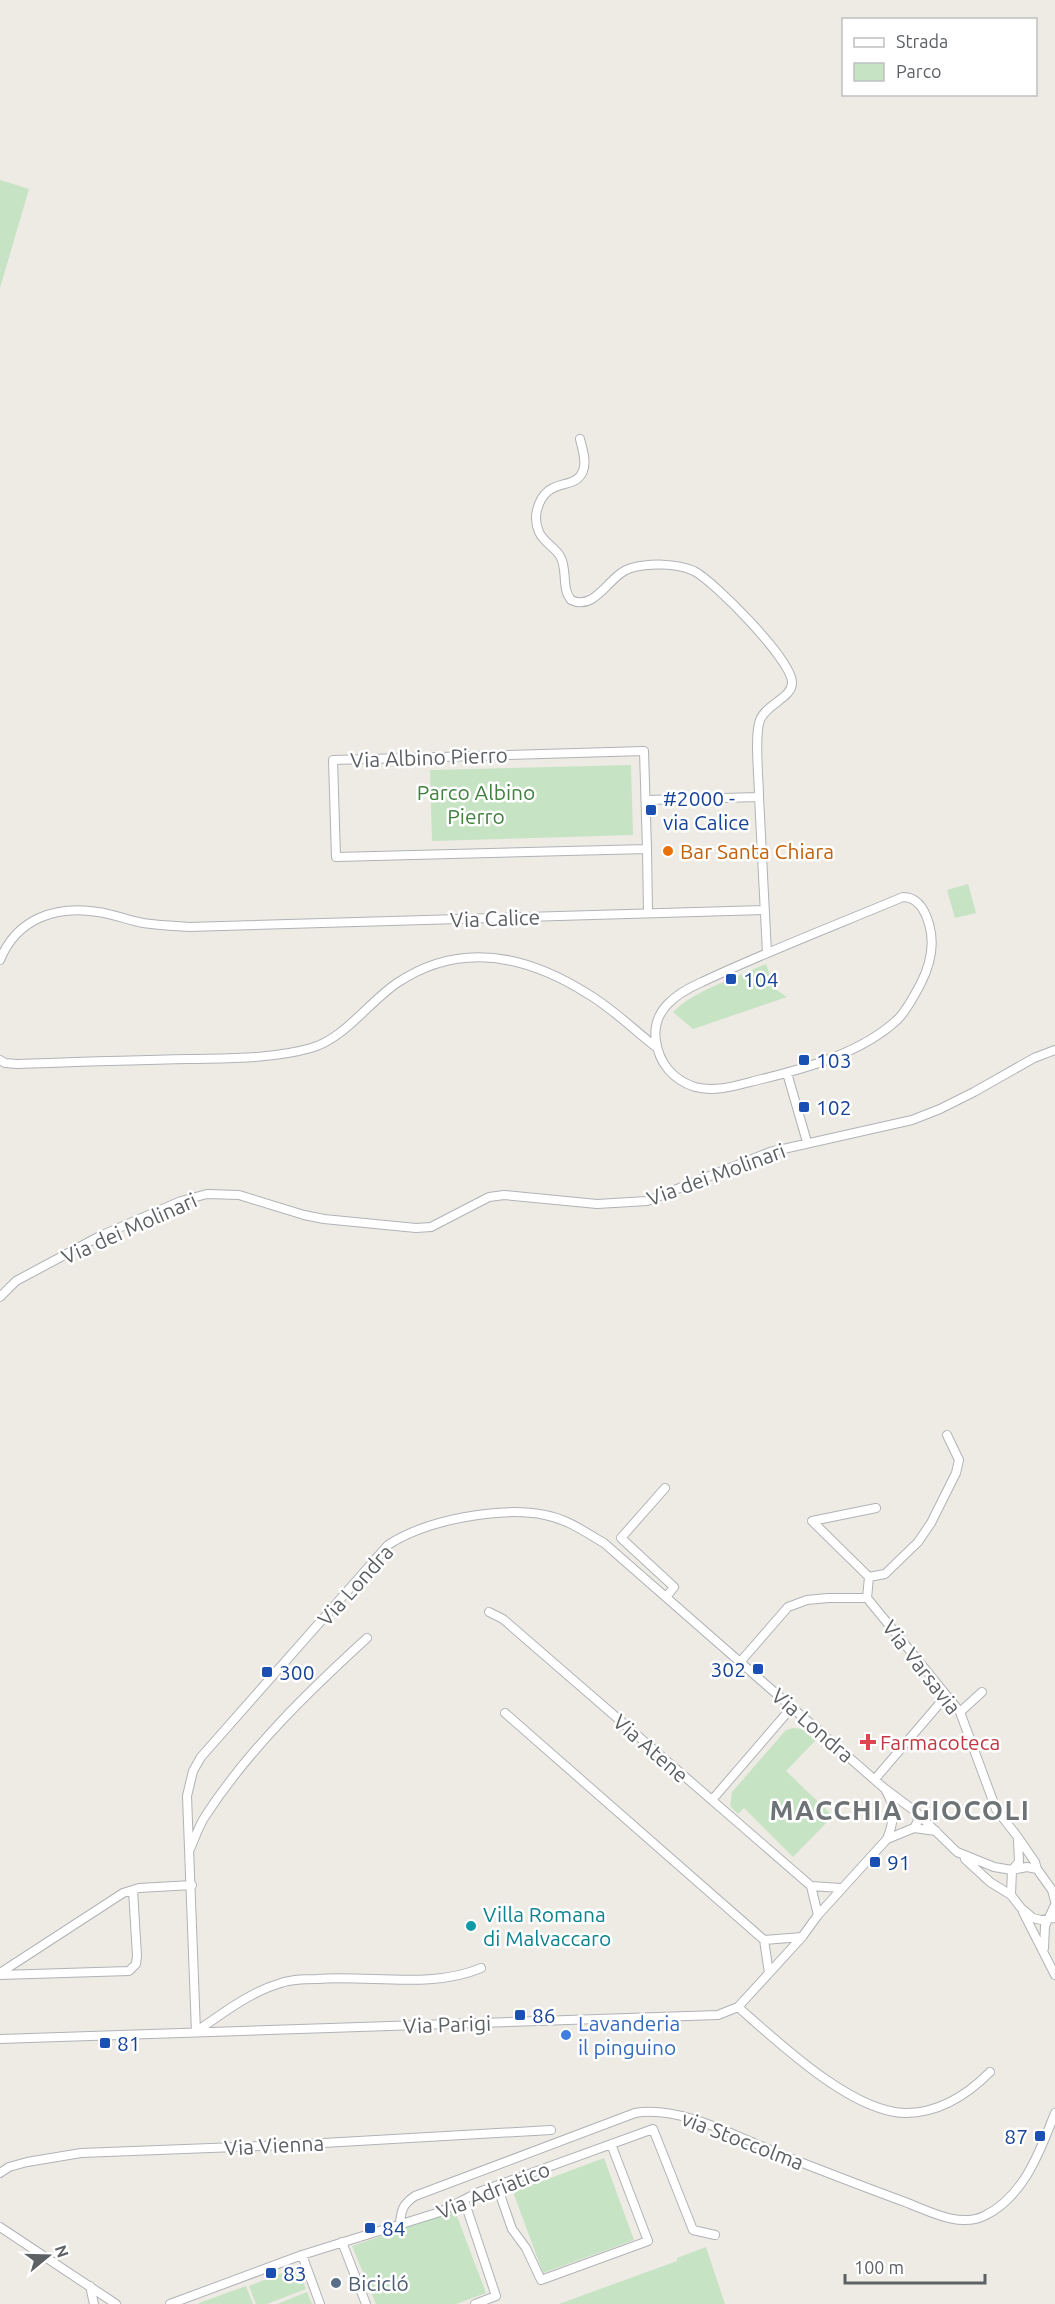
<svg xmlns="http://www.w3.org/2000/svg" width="1055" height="2304" font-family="Ubuntu,sans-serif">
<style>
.green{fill:#c6e3c4}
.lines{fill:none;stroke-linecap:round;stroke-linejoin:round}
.minor-casing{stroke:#b0b3b6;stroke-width:10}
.minor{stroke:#fff;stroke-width:8}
.transit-dot{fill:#1a4fb4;stroke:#fff;stroke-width:2}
.food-dot{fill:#e8710a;stroke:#fff;stroke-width:2}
.health-dot{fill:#e0444e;stroke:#fff;stroke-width:2}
.culture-dot{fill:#0f9aa8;stroke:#fff;stroke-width:2}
.shop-dot{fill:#3f7fe0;stroke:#fff;stroke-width:2}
.service-dot{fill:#5c6f8a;stroke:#fff;stroke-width:2}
.labels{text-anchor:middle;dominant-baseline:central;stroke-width:5;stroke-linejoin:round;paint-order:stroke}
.street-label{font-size:21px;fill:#5d6164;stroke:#fff}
.park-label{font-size:21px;fill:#40813f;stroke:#fff}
.transit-label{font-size:21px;fill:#164399;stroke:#fff;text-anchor:start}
.food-label{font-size:21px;fill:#c56008;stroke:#fff;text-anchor:start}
.health-label{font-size:21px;fill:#be3a42;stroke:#fff;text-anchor:start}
.culture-label{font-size:21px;fill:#0d838f;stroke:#fff;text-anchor:start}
.shop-label{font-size:21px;fill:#366cbe;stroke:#fff;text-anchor:start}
.service-label{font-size:21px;fill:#4e5e75;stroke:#fff;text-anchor:start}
.district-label{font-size:27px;font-weight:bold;letter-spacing:1.5px;fill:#6e7376;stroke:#fff}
</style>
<rect width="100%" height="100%" fill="#eeebe5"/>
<path class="green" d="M0,180L29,189L0,288Z
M631,765L633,835L432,841L430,770Z
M968,884L976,913L955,918L947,890Z
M766,964L775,989L787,997L693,1029L673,1012C689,996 708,989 728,980L730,981L733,980V978Z
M794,1728L803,1729L815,1741L786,1771L833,1816L793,1857L744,1808L738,1814L730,1806L732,1792L786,1730Z
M604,2158L634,2240L543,2273L513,2192Z
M455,2211L486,2293L456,2304H376L352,2246Z
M706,2247L725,2304H559L677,2261V2258Z
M298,2267L306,2289L267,2304H256L249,2286Z
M246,2286L253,2304H199V2303Z
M307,2292L312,2304H277Z"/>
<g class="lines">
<defs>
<path id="minor" d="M580,439C582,448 587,461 583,471C575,492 546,475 537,510C535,518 536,525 539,532C544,543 555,547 560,556C568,569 561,588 571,600C596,612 609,574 631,568C650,563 676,563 694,571C714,581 793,661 792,683C792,698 766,704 760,720C754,736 759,778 759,797
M644,751L647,849L336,857L333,760Z
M646,800L759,797L767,953
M647,849L648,913
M903,897C918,897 925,910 929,924C935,944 930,966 920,985C914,996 907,1010 898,1019C863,1052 808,1068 762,1079C741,1084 717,1093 695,1087C673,1080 659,1063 656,1041C651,1010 677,993 702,982C768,951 836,925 903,897Z
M0,960C17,918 57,905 98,912C113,914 128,920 143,923C158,925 174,926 189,927L764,910
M0,1060L5,1063L17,1064C75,1062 132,1060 189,1059C230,1058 272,1059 311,1048C344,1039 370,1001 397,983C461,940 528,956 588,994C612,1008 634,1030 656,1047
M787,1073L807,1142
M0,1297L16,1281L100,1236L181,1201L207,1194L239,1195L304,1215L324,1219L416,1228L431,1227L489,1197L504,1195L597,1204L647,1201L770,1152L912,1120L940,1109L974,1092L1034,1058L1055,1050
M665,1488L621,1538L674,1587L667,1596
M869,1577L885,1574L918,1542L931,1523L956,1473L959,1460L947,1435
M867,1598L960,1712L996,1809L1017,1836L1035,1862L1037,1869
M867,1598L869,1577L812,1521L876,1508
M489,1612L503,1619L811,1886
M741,1661L788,1607L807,1600L828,1598H867
M960,1712L982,1692
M505,1713L764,1940
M875,1779L946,1696
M712,1800L792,1707
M914,1828L936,1831
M887,1839L914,1828L918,1821L916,1812
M190,1849C195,1838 199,1825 206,1815C249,1749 309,1691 367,1638
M965,1859L990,1882L1011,1895L1021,1908L1033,1918L1041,1920L1055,1918
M811,1886L841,1888
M811,1886L818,1915
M1011,1895L1012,1870L1019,1862L1018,1840
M1023,1912L1055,1975
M764,1940L802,1937
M764,1940L769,1973
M1044,1948L1045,1926L1055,1905
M0,1973L123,1893L139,1888L192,1885
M0,1975L129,1971L136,1964L137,1956L133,1890
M738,2007C777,2041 852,2113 906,2113C940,2113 967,2095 990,2072
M197,2031C223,2013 250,1992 281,1983C292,1979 305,1979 317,1979C371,1975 432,1989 481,1968
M196,2032L187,1796L193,1771L201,1757L388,1545C426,1520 500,1506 545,1515C567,1519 585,1532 604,1543L884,1788L916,1812L957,1852L994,1867L1012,1870L1027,1867L1037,1869L1052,1890L1055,1901
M0,2039L718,2015L738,2007L802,1937L818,1915L887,1839C894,1822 896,1807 886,1791
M0,2173L9,2167L27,2162L81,2153L289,2145L551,2130
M497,2186L512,2229L526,2248L541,2280L648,2241L611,2144
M464,2200L496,2296L475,2304
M400,2224C401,2210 403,2204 415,2196L635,2113C681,2105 739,2138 782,2155C823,2171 864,2187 905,2202C929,2211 959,2228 984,2216C1024,2197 1040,2151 1055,2113
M0,2227L116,2304
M342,2242L366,2304
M302,2255L320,2304
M90,2286L94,2304
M170,2304L302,2255L440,2212L479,2192L653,2129L693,2230L715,2235"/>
</defs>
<use href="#minor" class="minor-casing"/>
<use href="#minor" class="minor"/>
</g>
<g class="transit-dot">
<rect x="645" y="804" width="12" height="12" rx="3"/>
<rect x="725" y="973" width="12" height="12" rx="3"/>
<rect x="798" y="1054" width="12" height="12" rx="3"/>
<rect x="798" y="1101" width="12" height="12" rx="3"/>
<rect x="752" y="1663" width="12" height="12" rx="3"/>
<rect x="261" y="1666" width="12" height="12" rx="3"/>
<rect x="869" y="1856" width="12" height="12" rx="3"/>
<rect x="514" y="2009" width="12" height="12" rx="3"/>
<rect x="99" y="2037" width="12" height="12" rx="3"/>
<rect x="1034" y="2130" width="12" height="12" rx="3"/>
<rect x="364" y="2222" width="12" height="12" rx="3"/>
<rect x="265" y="2267" width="12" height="12" rx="3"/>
</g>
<circle class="food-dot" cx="668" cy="851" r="6"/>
<path class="health-dot" d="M865 1733h6v6h6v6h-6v6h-6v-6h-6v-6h6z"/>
<circle class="culture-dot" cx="471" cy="1926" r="6"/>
<circle class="shop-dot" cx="566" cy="2035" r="6"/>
<circle class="service-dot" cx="336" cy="2283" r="6"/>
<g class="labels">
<g class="street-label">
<text transform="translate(429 757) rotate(-2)">Via Albino Pierro</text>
<text transform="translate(495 918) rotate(-2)">Via Calice</text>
<text transform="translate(716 1174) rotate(-20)">Via dei Molinari</text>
<text transform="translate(129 1228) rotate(-24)">Via dei Molinari</text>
<text transform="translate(355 1585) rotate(-48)">Via Londra</text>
<text transform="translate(922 1667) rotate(52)">Via Varsavia</text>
<text transform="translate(813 1725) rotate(41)">Via Londra</text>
<text transform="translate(651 1748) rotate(41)">Via Atene</text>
<text transform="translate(447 2024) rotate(-2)">Via Parigi</text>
<text transform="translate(743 2140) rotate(21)">via Stoccolma</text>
<text transform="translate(274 2145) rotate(-3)">Via Vienna</text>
<text transform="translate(493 2190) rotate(-22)">Via Adriatico</text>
</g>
<g class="park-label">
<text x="476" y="792">Parco Albino<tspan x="476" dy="24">Pierro</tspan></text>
</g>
<g class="transit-label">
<text x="663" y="798">#2000 -<tspan x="663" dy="24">via Calice</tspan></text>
<text x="743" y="979">104</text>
<text x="816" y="1060">103</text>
<text x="816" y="1107">102</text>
<text x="746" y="1669" text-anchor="end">302</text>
<text x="279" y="1672">300</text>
<text x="887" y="1862">91</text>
<text x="532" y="2015">86</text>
<text x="117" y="2043">81</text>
<text x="1028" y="2136" text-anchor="end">87</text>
<text x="382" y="2228">84</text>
<text x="283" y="2273">83</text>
</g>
<g class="food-label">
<text x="680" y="851">Bar Santa Chiara</text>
</g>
<g class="health-label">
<text x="880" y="1742">Farmacoteca</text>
</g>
<g class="culture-label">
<text x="483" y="1914">Villa Romana<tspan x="483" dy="24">di Malvaccaro</tspan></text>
</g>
<g class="shop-label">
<text x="578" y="2023">Lavanderia<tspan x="578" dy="24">il pinguino</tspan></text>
</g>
<g class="service-label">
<text x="348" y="2283">Bicicló</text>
</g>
<g class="district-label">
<text x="900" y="1810">MACCHIA GIOCOLI</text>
</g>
</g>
<rect x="842" y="18" width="195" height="78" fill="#ffffff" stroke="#bec0c1" stroke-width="1.5"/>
<rect x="854" y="38" width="30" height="9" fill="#ffffff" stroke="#bec0c1" stroke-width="1.5"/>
<text x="896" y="48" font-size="18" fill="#5d6164">Strada</text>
<rect x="854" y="63" width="30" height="18" fill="#c6e3c4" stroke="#bec0c1" stroke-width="1.5"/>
<text x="896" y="78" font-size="18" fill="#5d6164">Parco</text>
<g transform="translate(48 2256) rotate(71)" stroke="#ffffff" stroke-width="4.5" paint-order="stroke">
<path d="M0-4.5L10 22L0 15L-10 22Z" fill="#5d6164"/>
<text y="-9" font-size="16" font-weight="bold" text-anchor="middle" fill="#5d6164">N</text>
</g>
<path d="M845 2274v9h140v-9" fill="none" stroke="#5d6164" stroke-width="3"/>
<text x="854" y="2274" font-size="18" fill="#5d6164" stroke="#ffffff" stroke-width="4.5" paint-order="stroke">100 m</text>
</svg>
